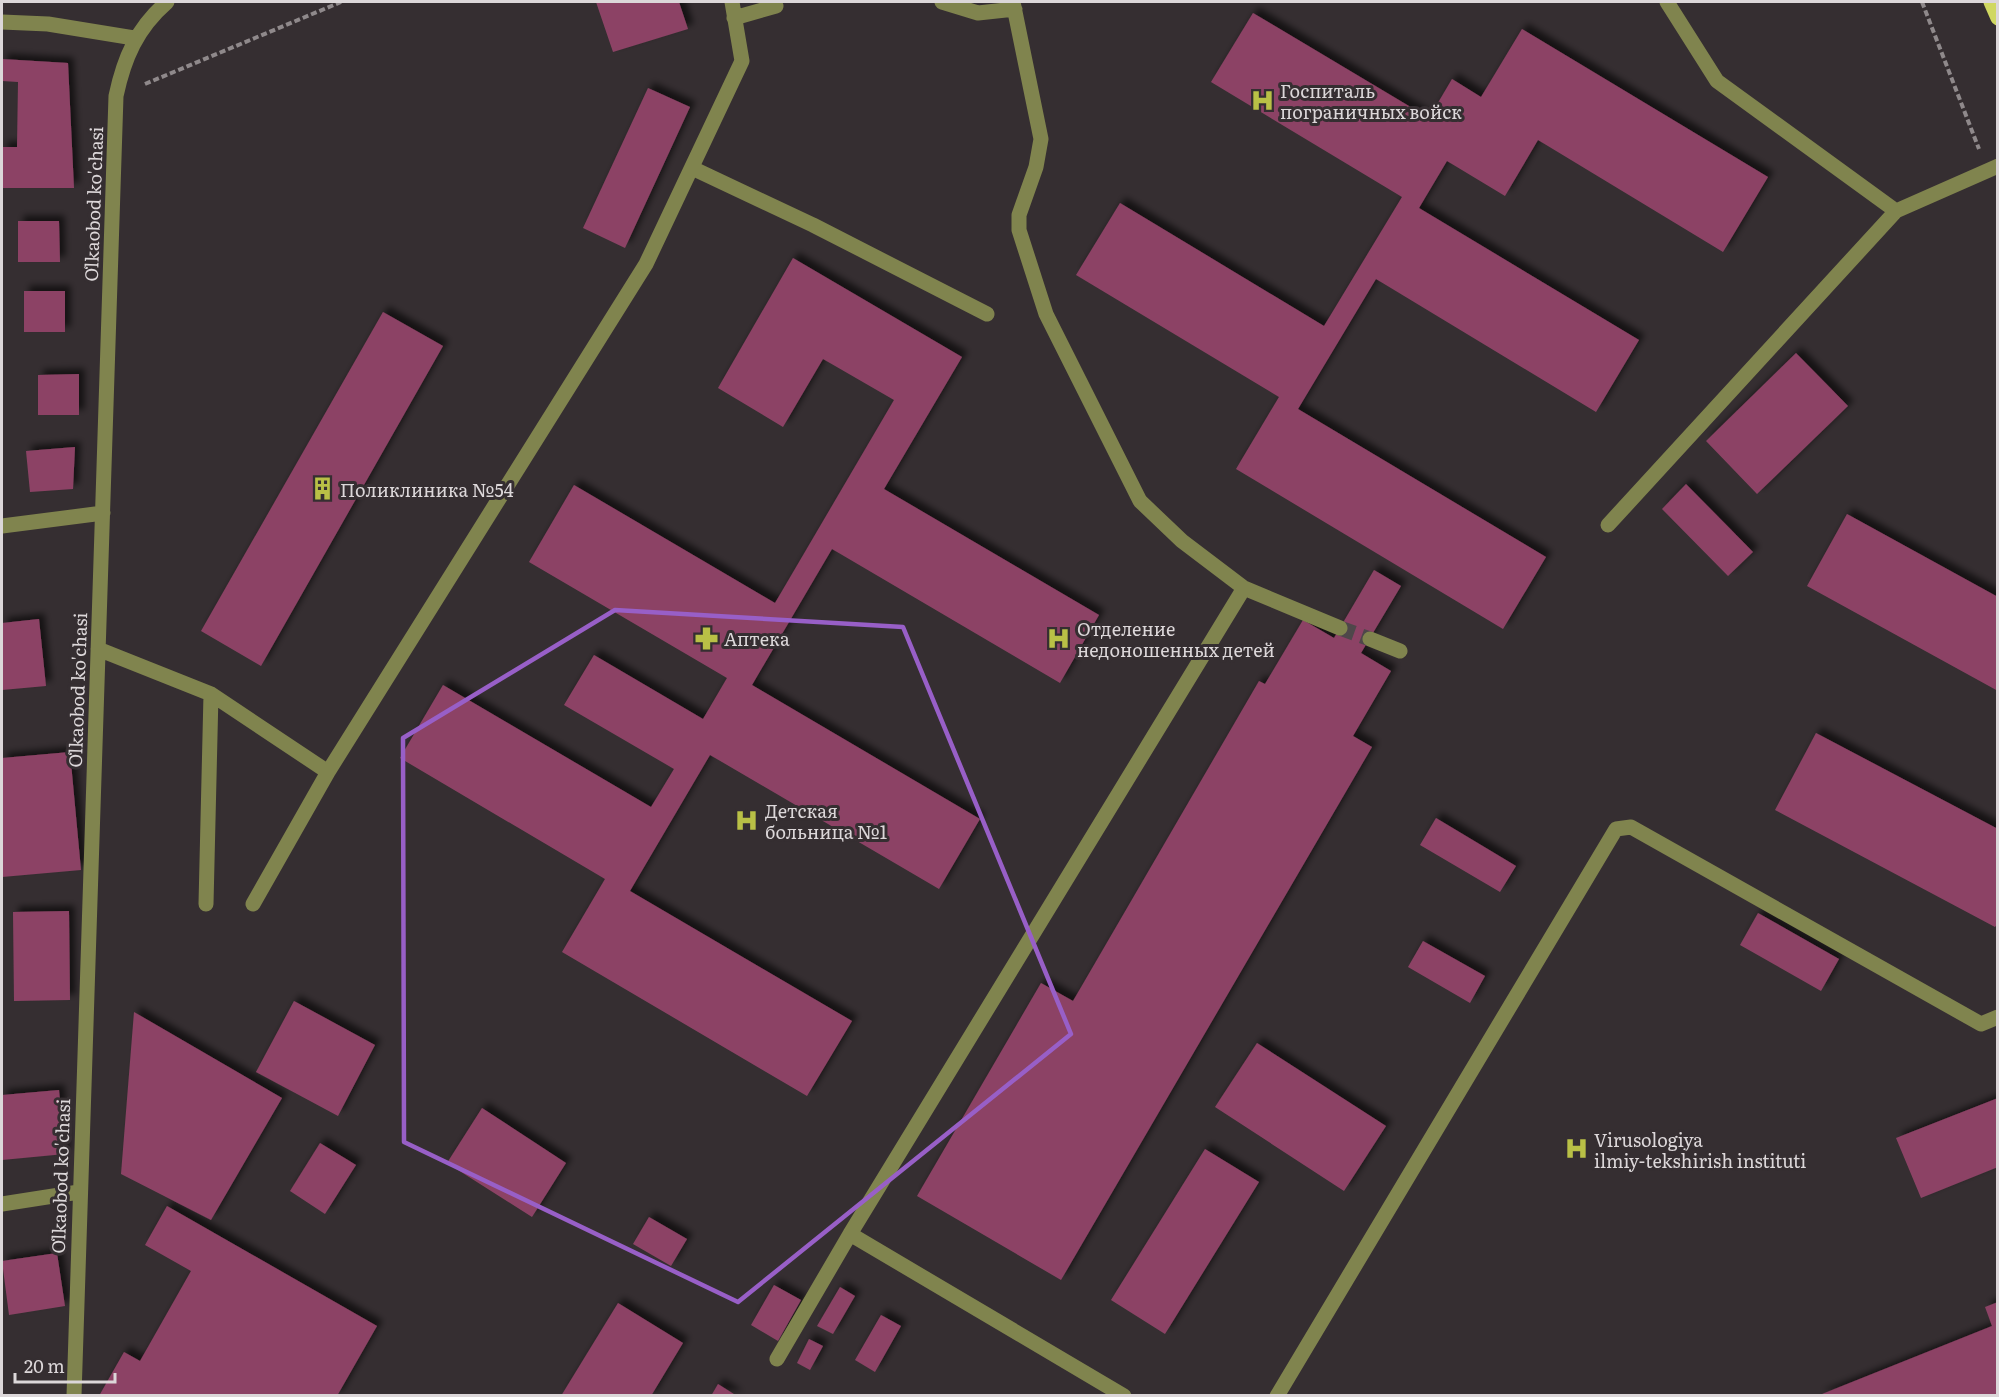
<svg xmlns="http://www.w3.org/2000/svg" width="1999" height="1397" font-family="Literata,serif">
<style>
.building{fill:#8c4365;filter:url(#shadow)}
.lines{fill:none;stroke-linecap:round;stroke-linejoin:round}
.minor-tunnel{stroke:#4e474a;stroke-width:15;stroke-dasharray:15 8;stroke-linecap:butt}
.path{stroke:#8f898b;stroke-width:4;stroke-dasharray:6 3;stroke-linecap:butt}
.minor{stroke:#80844e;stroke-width:15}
.major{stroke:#d0d861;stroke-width:15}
.marked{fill:none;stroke:#985fc7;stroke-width:4.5;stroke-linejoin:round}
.labels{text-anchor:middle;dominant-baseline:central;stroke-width:6;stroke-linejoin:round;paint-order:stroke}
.poi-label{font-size:18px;fill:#dcd7d9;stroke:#352e31;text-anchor:start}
.street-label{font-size:18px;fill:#dcd7d9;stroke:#352e31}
</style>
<defs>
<filter id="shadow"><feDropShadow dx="5.5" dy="-5.5" stdDeviation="3" flood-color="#0009"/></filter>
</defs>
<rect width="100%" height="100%" fill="#352e31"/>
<path class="building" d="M596,2H679L688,29L613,52Z
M1253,13L1429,118L1452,79L1481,97L1522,29L1768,177L1723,252L1538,140L1505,196L1447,161L1419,208L1639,340L1596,412L1376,279L1298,409L1546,557L1503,629L1236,469L1279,397L1076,275L1120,203L1324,326L1402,197L1211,82Z
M2,59L68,63L74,188H2V147H17L18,82L2,81Z
M648,88L690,107L625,248L583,228Z
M18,221H59L60,262H18Z
M793,258L962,357L884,489L1099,615L1060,683L832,549L752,685L980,819L939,889L710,755L630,891L852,1021L807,1096L562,952L605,879L400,758L443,685L651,807L674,769L564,705L594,655L703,719L727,678L529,562L574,485L775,603L894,400L823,359L783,427L718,388Z
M24,291H65V332H24Z
M383,312L443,346L261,666L201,631Z
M1796,353L1848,406L1757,494L1706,441Z
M79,374V415H38V375Z
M75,447L73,489L30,492L26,451Z
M1686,484L1753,552L1728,576L1662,509Z
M1847,514L1998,597V691L1807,586Z
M1374,570L1401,586L1361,653L1391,671L1353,736L1372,747L1061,1280L917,1196L1041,983L1073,1001L1259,681L1265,684L1303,620L1334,638Z
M39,619L46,686L2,690V623Z
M1816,733L1998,829V923L1995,927L1775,810Z
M70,752L81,870L2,877V758Z
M1436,818L1516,866L1500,892L1420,845Z
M69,911L70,1000L14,1001L13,912Z
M1758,913L1839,959L1821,991L1740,945Z
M1423,941L1485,976L1470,1003L1408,967Z
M294,1001L375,1045L338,1116L256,1072Z
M134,1012L282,1098L211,1220L121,1174Z
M1257,1043L1386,1126L1344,1191L1215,1107Z
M59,1090L65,1154L2,1160V1095Z
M1998,1098V1167L1921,1198L1896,1138Z
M482,1108L566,1163L532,1217L447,1163Z
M320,1143L356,1165L325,1214L290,1191Z
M1205,1149L1259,1182L1165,1334L1111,1300Z
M167,1206L377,1326L337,1396H99L124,1352L140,1361L191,1271L145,1245Z
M649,1217L687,1239L671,1266L633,1244Z
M57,1253L65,1306L9,1315L2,1261Z
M774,1285L801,1300L778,1341L751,1325Z
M840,1287L855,1296L833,1334L817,1326Z
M1998,1302V1393L1991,1396H1817L1992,1326L1985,1307Z
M618,1303L683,1343L651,1396H561Z
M881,1315L901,1326L875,1372L855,1360Z
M809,1339L823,1346L810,1370L797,1363Z
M718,1384L737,1396H711Z"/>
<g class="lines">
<path class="minor-tunnel" d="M1340,628L1370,639"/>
<path class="path" d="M1922,2L1979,149
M145,84L341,2"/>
<path class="minor" d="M942,2L978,13L1015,9
M1013,2L1041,139L1036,167L1019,215V230L1046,314L1140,501L1182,541L1244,588L1340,628
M1667,2L1717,81L1896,211
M734,18L776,6
M2,22L48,24L134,38
M692,168L813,225L987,314
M1608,525L1896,211L1998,166
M2,526L103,513
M1370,639L1400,651
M98,649L211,694L328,772
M206,904L211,694
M253,904L328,772L646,264L742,61L732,2
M2,1204L79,1192
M777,1359L850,1234
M74,1396L116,96C124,58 137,28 167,2
M1124,1396L850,1234L1244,588
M1277,1396L1616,829L1631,827L1981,1024L1998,1017"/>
<path class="major" d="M1991,2L1998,18"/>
</g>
<path class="marked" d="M615,610L903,627L1071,1034L738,1302L404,1142L403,738Z"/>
<defs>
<symbol id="hospital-bare" viewBox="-9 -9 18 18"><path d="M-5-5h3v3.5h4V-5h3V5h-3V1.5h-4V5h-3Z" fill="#b9c046" stroke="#352e31" stroke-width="2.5" paint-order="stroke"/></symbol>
<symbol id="building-bare" viewBox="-9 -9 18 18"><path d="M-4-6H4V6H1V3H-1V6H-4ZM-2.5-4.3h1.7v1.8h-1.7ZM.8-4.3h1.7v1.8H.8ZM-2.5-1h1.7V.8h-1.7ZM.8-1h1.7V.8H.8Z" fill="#b9c046" stroke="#352e31" stroke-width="2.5" paint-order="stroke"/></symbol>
<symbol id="pharmacy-bare" viewBox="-9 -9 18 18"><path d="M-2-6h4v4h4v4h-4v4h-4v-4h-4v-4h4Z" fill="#b9c046" stroke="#352e31" stroke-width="2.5" paint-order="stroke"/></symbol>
</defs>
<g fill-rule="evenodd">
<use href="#hospital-bare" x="1246" y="84" width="33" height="33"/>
<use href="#building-bare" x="306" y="472" width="33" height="33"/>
<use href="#pharmacy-bare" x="690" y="622" width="33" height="33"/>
<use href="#hospital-bare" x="1042" y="622" width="33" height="33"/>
<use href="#hospital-bare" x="730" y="804" width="33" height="33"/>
<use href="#hospital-bare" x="1560" y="1132" width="33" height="33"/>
</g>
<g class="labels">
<g class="poi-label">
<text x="1280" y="90">Госпиталь<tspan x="1280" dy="21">пограничных войск</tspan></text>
<text x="340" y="489">Поликлиника №54</text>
<text x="1077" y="628">Отделение<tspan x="1077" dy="21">недоношенных детей</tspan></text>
<text x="724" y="638">Аптека</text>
<text x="765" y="810">Детская<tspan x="765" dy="21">больница №1</tspan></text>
<text x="1594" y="1139">Virusologiya<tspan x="1594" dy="21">ilmiy-tekshirish instituti</tspan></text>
</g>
<g class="street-label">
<text transform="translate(93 204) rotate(-88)">Oʻlkaobod ko'chasi</text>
<text transform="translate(77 690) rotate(-88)">Oʻlkaobod ko'chasi</text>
<text transform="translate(60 1176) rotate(-88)">Oʻlkaobod ko'chasi</text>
</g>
</g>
<rect width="1999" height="1397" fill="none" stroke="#dcd7d9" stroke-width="6"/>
<path d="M15 1373v9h100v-9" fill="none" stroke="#dcd7d9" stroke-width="3"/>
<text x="24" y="1373" font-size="18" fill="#dcd7d9" stroke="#352e31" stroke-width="4.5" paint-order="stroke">20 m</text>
</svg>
